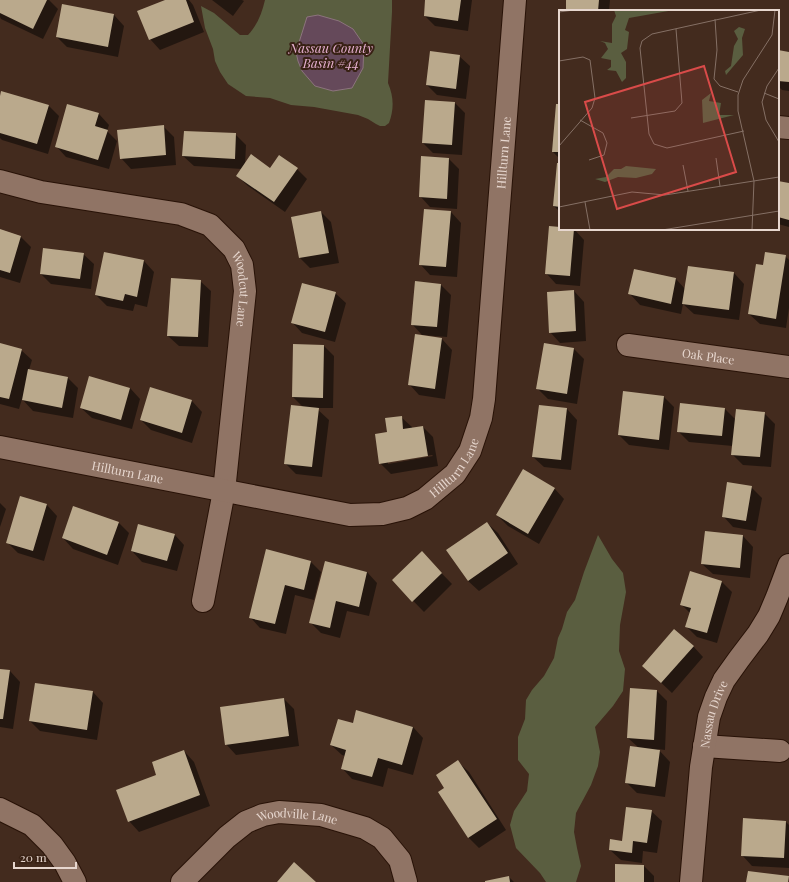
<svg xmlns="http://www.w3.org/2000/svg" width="789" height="882" font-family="'Playfair Display',serif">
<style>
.forest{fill:#5a5e40}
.water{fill:#65495a;stroke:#8c747d}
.shadow{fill:#0007;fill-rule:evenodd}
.building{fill:#baa98c}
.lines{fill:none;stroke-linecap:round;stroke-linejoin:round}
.street-casing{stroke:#281207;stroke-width:24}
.street{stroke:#907465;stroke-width:22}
.labels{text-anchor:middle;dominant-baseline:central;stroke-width:4;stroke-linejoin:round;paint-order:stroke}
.street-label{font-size:12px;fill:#e7d7cf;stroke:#382114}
.water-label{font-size:13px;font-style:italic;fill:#e6b0d0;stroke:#382114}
.inset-road{fill:none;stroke:#857065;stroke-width:1}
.view{fill:#d94b49;fill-opacity:0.15;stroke:#d94b49;stroke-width:2}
.inset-edge{fill:none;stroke:#e7d7cf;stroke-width:2}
</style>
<rect width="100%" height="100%" fill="#432b1e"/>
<path class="forest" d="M265,0H392V12L388,83C394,97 394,109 389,123L385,126H380L376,124L368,119L358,115L314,107L291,105L270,98L246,96L228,84L220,72L215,61L213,49L205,28L201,6L214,13L240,35H248C257,26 262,13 265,0Z
M598,535L612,559L623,573L626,592L620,625L619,651L625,669L623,691L613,706L595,727L600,752L598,766L591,785L576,813L574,832L577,848L581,866L576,882H546L540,873L516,848L510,825L514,811L527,791L529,774L518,760V737L525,719L526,700L532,690L544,676L554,658L558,638L562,629L567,612L575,600L584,572Z"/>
<path class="water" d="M318,15L339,21L353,29L364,45L363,68L352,88L333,91L315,86L302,71L298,61L296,52L307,17Z"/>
<path class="shadow" d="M0,0H49L58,9L43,39L1,19L0,17Z
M168,0H189L193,5L204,32L160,50L150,39Z
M212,0H242L244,1L233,16Z
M426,0H472L468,31L435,26L425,16Z
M567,0H610L609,11H567Z
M63,5L114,15L124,26L118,57L67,47L57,37Z
M778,51L789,53V91L782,90L778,86Z
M459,56L470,66L466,99L437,95L427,85Z
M0,100L48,105L59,116L48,154L2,140L0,138Z
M455,103L465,113L462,155L433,153L423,143Z
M68,105L99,114L109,125L107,131L117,141L109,169L66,157L56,146Z
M560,105V159L553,152Z
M163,126L174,137L176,165L131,169L121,158Z
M235,134L246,145L245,165L270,169H297L307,179L285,212L248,186L237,176L242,169L194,166L183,156Z
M422,157L449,159L459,169L457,209L430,207L420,196Z
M560,164V212L554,206Z
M778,182L789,184V227L778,224Z
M321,212L331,222L339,263L310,268L300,258L292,217Z
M451,212L461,223L457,277L430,275L420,264Z
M560,228V229H574L584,240L580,286L556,284L546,273Z
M0,230L21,237L31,247L20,283L0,277Z
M105,253L144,261L154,272L147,307L135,304L133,311L107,306L96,295Z
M83,254L94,264L91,289L51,284L41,274Z
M785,256L789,260V308L786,328L760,324L749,314L764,266Z
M635,270L676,279L685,289L734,273L744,284L739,320L694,314L683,304L681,314L640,305L630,294Z
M200,281L211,291L208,347L179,346L168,336Z
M441,285L451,295L447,337L422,335L412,324Z
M574,291L584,302L586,341L560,343L550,332Z
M335,293L346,303L335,342L302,333L292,322Z
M416,336L442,339L452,350L445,399L419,395L409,384Z
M0,344L21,350L32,360L29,370L68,378L78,388L73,418L33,411L22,399L19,409L0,404Z
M324,346L334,356L333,408H316L329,420L322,477L296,474L285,463L304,408L293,397Z
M574,349L584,359L577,404L548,399L537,388Z
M130,388L140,399L132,429L92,418L81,408Z
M624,392L664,397L674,407L669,450L629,445L619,435Z
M192,401L202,412L192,443L151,430L141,420Z
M567,409L577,420L571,470L544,467L533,457Z
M725,409L736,420L764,413L775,424L771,467L743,465L732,454L733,446L689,442L678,431Z
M401,417L412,427V428L423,427L433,437L438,466L391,474L380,463L388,433ZM432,455L433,456L388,464V462Z
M751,487L762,498L756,531L733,527L723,516Z
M554,488L564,499L539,544L508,526L497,515Z
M21,497L47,505L57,516L44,561L18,553L7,542Z
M0,503L6,509L0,527Z
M119,523L129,533L118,565L73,549L63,538Z
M487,523L498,533L518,564L479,591L468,581Z
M706,532L743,536L753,547L750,578L713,574L702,564Z
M174,534L184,545L177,571L142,562L132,551Z
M422,553L452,584L424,612L393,580Z
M310,561L321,572L314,600L295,595L286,634L260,628L250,617Z
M326,562L367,572L377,583L369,616L347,611L340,638L321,633L310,622Z
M722,582L732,592L717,643L697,637L686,626L690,613L681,604Z
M693,646L703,657L672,693L654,676Z
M0,670L10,671L20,682L13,729L0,727Z
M35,684L93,692L103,703L97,740L40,731L30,721Z
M631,689L657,691L667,701L665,750L658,749L670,762L665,797L637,793L626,782L639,748L628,738Z
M284,699L294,709L299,746L236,755L226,744Z
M357,711L413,727L423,738L413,775L388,768L383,787L352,779L342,768L345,756L342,755L331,745L353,724Z
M184,751L194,762L210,806L139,832L129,821Z
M458,762L469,772L506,830L479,848L468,837L446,789Z
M651,811L662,821L657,853L643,851L642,863L621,860L610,850L623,842Z
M786,822L789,825V868L752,866L742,855Z
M644,866L654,876V882H616Z
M509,877L514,882H486Z"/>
<path class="building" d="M0,0H47L33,29L0,13Z
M165,0H186L194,22L149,40L137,11Z
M425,0H461L458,21L424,16Z
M566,0H599L598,11H566Z
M62,4L114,14L108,47L56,37Z
M778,50L789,52V82L778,81Z
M430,51L460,55L456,89L426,85Z
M1,91L49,105L37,144L0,133V96Z
M425,100L455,102L452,145L422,143Z
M67,104L99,113L95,126L108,130L98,160L55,147Z
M556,104H560V152H552Z
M164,125L166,155L120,159L117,130Z
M184,131L236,133L235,159L182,156Z
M251,154L270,168L279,155L298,168L274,202L236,176Z
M421,156L449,158L447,199L419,197Z
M557,163H560V207L553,206Z
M778,181L789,183V220L778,217Z
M424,209L451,211L446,267L419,265Z
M321,211L329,253L299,258L291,217Z
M549,226L560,227V229H574L570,276L545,274Z
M0,229L21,236L10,273L0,270Z
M43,248L84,253L80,279L40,274Z
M104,252L144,260L137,297L125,294L123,301L95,295Z
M765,252L786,255L776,319L748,314L756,264L763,265Z
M688,266L734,272L729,310L682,304Z
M634,269L676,278L671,304L628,294Z
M171,278L201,280L198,337L167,336Z
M415,281L441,284L437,327L411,325Z
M302,283L336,292L325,332L291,323Z
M574,290L576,331L549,333L547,292Z
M415,334L442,338L435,389L408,385Z
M0,343L22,349L9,399L0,397Z
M544,343L574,348L567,394L536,389Z
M293,344L324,345L323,398L292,397Z
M28,369L68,377L62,408L22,400Z
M89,376L130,388L121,420L80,408Z
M150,387L192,400L182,433L140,420Z
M623,391L664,396L659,440L618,435Z
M680,403L725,408L722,436L677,432Z
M291,405L319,408L312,467L284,464Z
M539,405L567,408L561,460L532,457Z
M736,409L765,412L760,457L731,455Z
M402,416L403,429L423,426L428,456L379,464L375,434L387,432L385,418Z
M523,469L555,488L528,534L496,515Z
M727,482L752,486L746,521L722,517Z
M20,496L47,504L33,551L6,543Z
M73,506L119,522L107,555L62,538Z
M487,522L508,553L468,581L446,550Z
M138,524L175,534L167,561L131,551Z
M705,531L743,535L740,568L701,564Z
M266,549L311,561L304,590L285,585L275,624L249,618Z
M422,551L442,573L412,602L392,580Z
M325,561L367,572L359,607L336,601L330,628L309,623Z
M690,571L722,581L707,633L685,627L691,608L680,605Z
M674,629L694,646L661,683L642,666Z
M0,669L10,670L3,719H0Z
M35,683L93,691L87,730L29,721Z
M630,688L657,690L654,740L627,738Z
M284,698L289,736L225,745L220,707Z
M356,710L413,727L402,765L378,758L372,777L341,769L346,750L330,745L338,719L353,723Z
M630,746L660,750L655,787L625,783Z
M184,750L200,795L128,822L116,790L156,775L152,762Z
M458,760L497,819L468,838L438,792L444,788L436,775Z
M626,807L652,810L647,843L633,841L632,853L609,850L610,839L622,841Z
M743,818L786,821L784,858L741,856Z
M294,862L316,882H277Z
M615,864L644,865V882H615Z
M748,871L789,876L788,882H746Z
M509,876L510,882H485V881Z"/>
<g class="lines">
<defs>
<g id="street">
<path d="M778,127L789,128"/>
<path id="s1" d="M0,181L41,192L181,214L210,225L234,249L242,265L245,291L224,491L203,601"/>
<path id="s2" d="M628,345L789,367"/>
<path id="s3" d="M0,447L350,515L382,514L407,508L425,499L455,474L470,451L481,418L484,399L515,0"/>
<path d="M704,746L780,751"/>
<path d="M0,809L32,825L52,845L65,863L75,882"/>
<path id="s4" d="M182,882L227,837L246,822L263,815L279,812L321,815L365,828L382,838L400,860L406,882"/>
<path id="s5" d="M691,882L701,767L709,717L716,697L724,680L739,659L758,634L769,616L777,597L789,565"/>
</g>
</defs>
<use href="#street" class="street-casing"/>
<use href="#street" class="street"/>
</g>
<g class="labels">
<g class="street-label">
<text stroke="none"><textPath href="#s3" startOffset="802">Hillturn Lane</textPath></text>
<text stroke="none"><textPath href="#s1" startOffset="291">Woodcut Lane</textPath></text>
<text stroke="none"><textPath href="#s2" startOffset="81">Oak Place</textPath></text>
<text stroke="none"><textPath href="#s3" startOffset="478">Hillturn Lane</textPath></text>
<text stroke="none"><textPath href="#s3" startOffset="130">Hillturn Lane</textPath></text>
<text stroke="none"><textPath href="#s5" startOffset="170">Nassau Drive</textPath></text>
<text stroke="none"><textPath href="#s4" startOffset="141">Woodville Lane</textPath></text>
</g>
<g class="water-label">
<text x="331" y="47">Nassau County<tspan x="331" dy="15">Basin #44</tspan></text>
</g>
</g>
<g transform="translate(559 10)">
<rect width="220" height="220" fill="#432b1e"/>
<path d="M55,0H115L70,8L66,20L70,22L68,39L62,43L67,52V68L63,72L57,61L48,60L52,57V50L42,48L49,39L46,33L41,31L53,33V14L57,6ZM180,17L186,19L183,28L184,45L167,65L166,61L172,56L175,36L179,29L175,21ZM152,83L150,91L162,93L160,105H175L144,113L143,90ZM67,156L97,159L93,164L77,168L59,167L46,172L36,169L47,167L55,159H62Z" fill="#5a5e40"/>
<path class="inset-road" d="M0,2L15,0M156,9L158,40L155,69L161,76L179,82M0,51L24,47L31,50L36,88L33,98L0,136M220,58L208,76L203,92L207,110L220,132M205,83L220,89M72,108L116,101L123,93L117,19M21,110L44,123L48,133L45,145L30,150M185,121L108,138L95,134L90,124L81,38L83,31L93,24L202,0M157,148L161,176M124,155L129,181M26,192L31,220M0,197L73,182L106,185L220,167M103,220L220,201M193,220L195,171L179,101V85L184,70L213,25L216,0"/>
<path class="view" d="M145,56L177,162L58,199L26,92Z"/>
<rect width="220" height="220" class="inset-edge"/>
</g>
<path d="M14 862v6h62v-6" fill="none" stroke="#e7d7cf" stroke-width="2"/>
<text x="20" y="862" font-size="12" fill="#e7d7cf" stroke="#382114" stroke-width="3" paint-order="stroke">20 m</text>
</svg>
